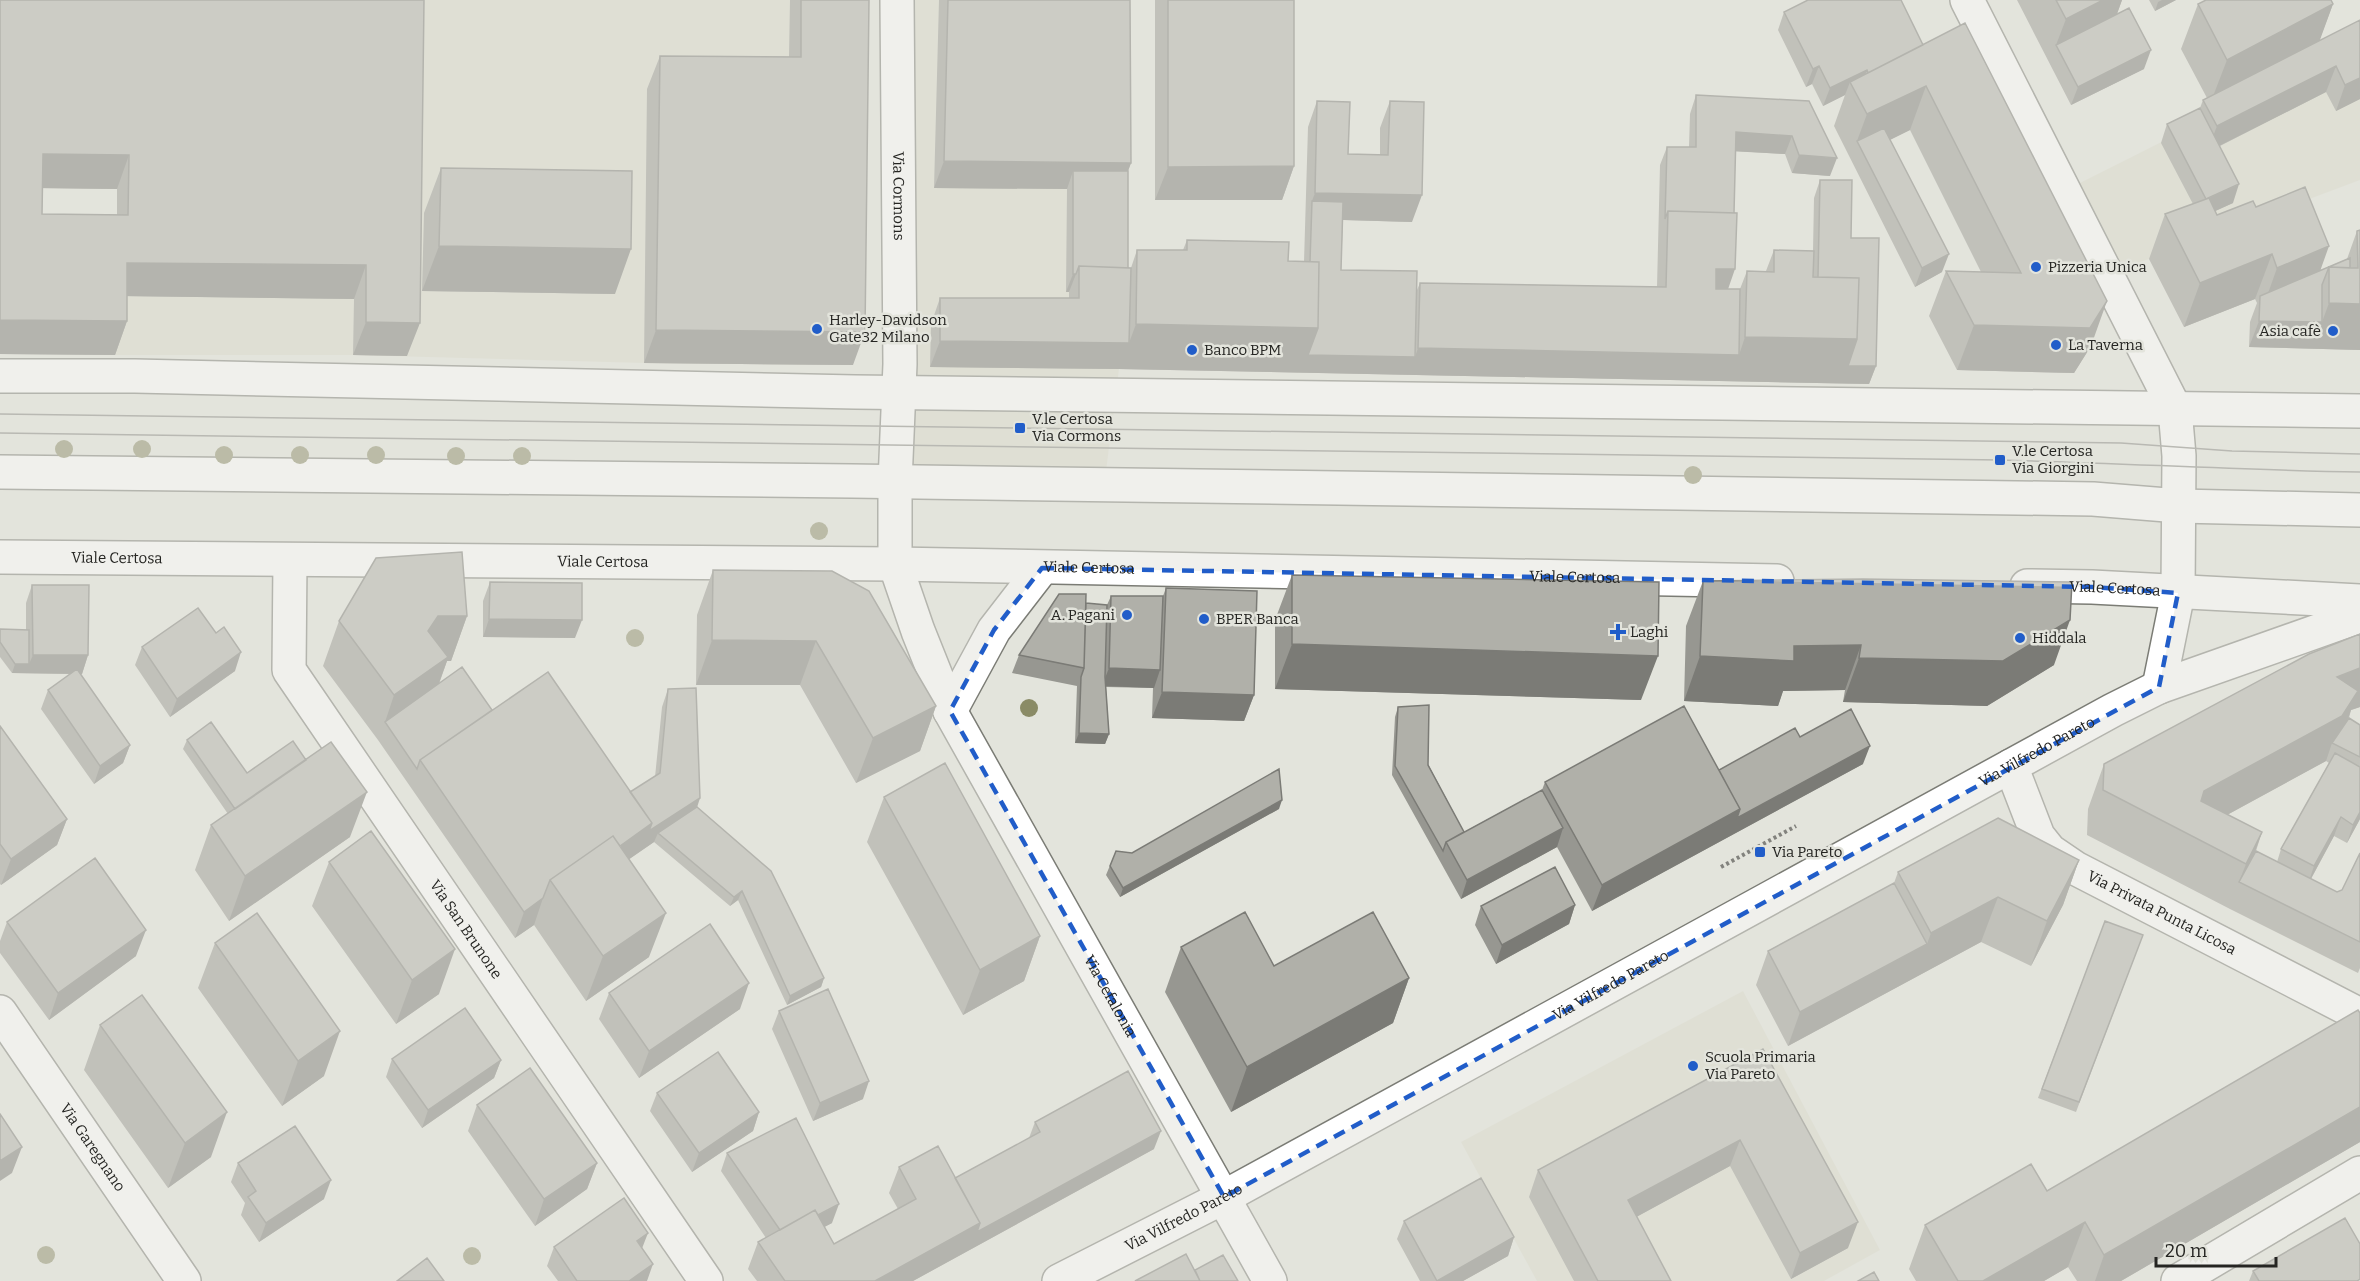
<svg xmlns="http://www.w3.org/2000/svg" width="2360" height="1281" font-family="Bitter,serif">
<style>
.built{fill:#d9dacb}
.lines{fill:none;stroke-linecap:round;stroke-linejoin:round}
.minor-casing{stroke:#7b7c75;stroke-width:36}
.major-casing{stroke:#7b7c75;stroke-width:36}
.path{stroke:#82827d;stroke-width:4;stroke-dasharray:3 3;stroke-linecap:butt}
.minor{stroke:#fff;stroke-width:33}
.major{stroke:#fff;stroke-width:33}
.tram{stroke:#858580;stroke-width:1.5}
.tree{fill:#8a8b66}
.wall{fill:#979791;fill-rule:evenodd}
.shaded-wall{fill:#7b7b76}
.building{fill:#b0b0a9;stroke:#7b7b76;stroke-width:1.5;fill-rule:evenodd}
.marked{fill:none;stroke:#215dc9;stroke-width:4.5;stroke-dasharray:12 8;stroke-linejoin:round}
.poi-dot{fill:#215dc9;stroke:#e3e4dc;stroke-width:2}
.labels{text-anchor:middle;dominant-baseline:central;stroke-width:5;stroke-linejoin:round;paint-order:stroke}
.street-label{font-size:15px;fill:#252522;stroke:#e3e4dc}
.poi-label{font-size:15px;fill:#252522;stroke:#e3e4dc;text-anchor:start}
</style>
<rect width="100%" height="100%" fill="#e3e4dc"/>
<path class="built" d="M120,0H857L853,365L644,363L353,355H115Z
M901,0H1121L1119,369L1105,479L898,477Z
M2360,42V180L2114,272L2070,188Z
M1743,991L1880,1250L1824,1281H1537L1461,1142Z"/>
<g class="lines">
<defs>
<g id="minor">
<path id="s1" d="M897,0L900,364L895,482V564L918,631L950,711L1270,1281"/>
<path d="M1967,0L2175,409L2179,456L2178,593L2159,687"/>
<path d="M0,376H135L855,392L2360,411"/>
<path id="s2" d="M0,557L895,564L1777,581"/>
<path id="s3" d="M290,560L289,670L706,1281"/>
<path id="s4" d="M2027,586L2092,587L2360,601"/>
<path d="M950,711L994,630L1042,568"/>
<path id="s5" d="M2011,766L2038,836L2050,851L2075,868L2360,1015"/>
<path id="s6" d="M0,1012L184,1281"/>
<path id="s7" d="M1059,1281L1224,1197L2113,710L2159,687L2360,616"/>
<path d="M2178,1281L2360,1173"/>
</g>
<path id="major" d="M0,472L852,481L2093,499L2179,506L2360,510"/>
</defs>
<use href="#minor" class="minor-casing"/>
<use href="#major" class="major-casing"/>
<path class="path" d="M1721,867L1796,826"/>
<use href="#minor" class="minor"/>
<use href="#major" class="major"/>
<path class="tram" d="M0,414L2121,443L2232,451L2360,454
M0,433L2000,460C2120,463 2240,470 2360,472"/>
</g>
<g class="tree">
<circle cx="64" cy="449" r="9"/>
<circle cx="142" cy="449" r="9"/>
<circle cx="224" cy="455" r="9"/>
<circle cx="300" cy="455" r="9"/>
<circle cx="376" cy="455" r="9"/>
<circle cx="456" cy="456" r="9"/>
<circle cx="522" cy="456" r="9"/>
<circle cx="1693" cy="475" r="9"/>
<circle cx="819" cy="531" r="9"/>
<circle cx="635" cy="638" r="9"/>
<circle cx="1029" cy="708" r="9"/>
<circle cx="46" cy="1255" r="9"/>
<circle cx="472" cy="1256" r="9"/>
</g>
<path class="wall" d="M0,0H424L407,356L353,355L354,299L127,296V321L115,355L0,354ZM43,188L117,189V215L42,214Z
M790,0H869L853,365L644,363L647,89L660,56L789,57Z
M939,0H1130L1131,163L1128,171V268H1131L1137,250H1183L1187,240L1288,261L1304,262L1308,127L1317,101L1348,154L1380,155V128L1390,101L1412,222L1343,220L1341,270L1417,290L1420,283L1657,287L1660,165L1667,147H1689L1690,114L1696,95L1809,101L1830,176L1792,173L1785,154L1735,151L1728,289H1740L1747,271H1766L1774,250L1813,251L1814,198L1820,180L1851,238L1876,366L1869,384L1119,369L930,367L931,324L940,298H1069V292H1066L1067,189L934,188Z
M1155,0H1294V166L1282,200H1155Z
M2017,0H2122L2117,14L2144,69L2071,105Z
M2149,0H2176L2155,11Z
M2198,4H2333L2319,41L2360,99L2336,111L2326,92L2220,146L2233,203L2215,211L2217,215L2256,207L2321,270L2347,259L2357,231L2360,350L2249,347L2250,322L2257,303L2255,299L2184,327L2149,259L2165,214L2193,204L2161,143L2167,124L2200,108L2203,100L2207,98L2181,49Z
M1784,12L1923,45L2091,346L2074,373L1957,370L1929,316L1946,271L1981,272L1910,130L1890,140L1942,272L1915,287L1834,126L1845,95L1823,106L1812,84L1806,87L1778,30Z
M441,168L615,294L422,291L424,213Z
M713,570L936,706L920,751L856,783L800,685H696L697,615Z
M1292,575L1641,700L1275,689V620Z
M1703,581L2054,665L1987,706L1843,702L1845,690L1783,691L1778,706L1684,701L1686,626Z
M490,582L575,638L483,637V601Z
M32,585L88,655L82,674H80L130,745L123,763L94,784L41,709L48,690L71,674L12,673L0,657V629L26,630V603Z
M1166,588L1254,695L1244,721L1152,718L1153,688L1106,687L1109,734L1105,744L1075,743L1077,686L1012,673L1019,655L1086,603L1107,605L1111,596H1163Z
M467,616L451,661H447L439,684L492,710L630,792L655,777L662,707L668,689L697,807L824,978L821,987L787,1005L738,900L730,906L654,842L629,859L649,957L586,1001L534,925L515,938L378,740L323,666L339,621Z
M2360,634V707L2351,710L2349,718L2360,725V819L2347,843L2334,836L2311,879L2337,892L2342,890L2360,853V968L2358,973L2230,909L2087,835L2088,809L2104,764ZM2326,761L2329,763L2281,849L2277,862L2256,851L2262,832L2227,815Z
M142,647L235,671L170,717L135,665Z
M1398,707L1464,832L1542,790L1545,782L1719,770L1800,737L1863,764L1592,911L1557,847L1461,899L1392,775L1395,717Z
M0,726L67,819L57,845L1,885L0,884Z
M187,740L247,773L350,837L229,921L195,870L211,825L228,814L183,749Z
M884,797L1040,936L1024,981L963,1015L867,842Z
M1279,809L1120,897L1106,875L1116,851L1132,853Z
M2079,860L2063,905L2031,966L1981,942L1788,1046L1756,985L1768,951L1894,883L1898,872Z
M329,862L439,994L396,1024L312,906Z
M1575,905L1569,924L1496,964L1475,925L1481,906Z
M2105,921L2143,935L2076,1112L2038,1098Z
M7,922L136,956L49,1020L0,953V941Z
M215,943L324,1076L282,1106L198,988Z
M1181,947L1274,966L1409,978L1393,1023L1231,1112L1165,992Z
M609,993L740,1009L639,1078L599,1019Z
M779,1011L863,1099L813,1121L772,1029Z
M2360,1013V1142L2121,1281H2077L2068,1267L2044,1281H1916L1909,1269L1925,1225L2047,1191Z
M100,1025L211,1157L168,1188L84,1070Z
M1763,1049L1848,1248L1791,1279L1730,1166L1636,1217L1671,1281H1574L1529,1197L1538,1170Z
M392,1059L501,1060L494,1078L422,1128L386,1077Z
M657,1093L759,1112L753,1131L692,1172L650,1111Z
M477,1105L597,1163L587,1189L535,1226L468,1131Z
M1035,1122L1154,1149L913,1281H757L748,1269L758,1242L766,1238L721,1171L727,1153L832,1223L824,1227L834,1244L898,1209L889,1193L899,1167L955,1178L1029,1138Z
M238,1163L324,1199L259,1242L241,1215L245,1203L231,1182Z
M1404,1221L1514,1237L1508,1256L1463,1281H1420L1397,1239Z
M554,1247L642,1248L647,1281H558L547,1266Z
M2253,1271L2360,1281H2249Z"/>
<path class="shaded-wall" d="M2103,0H2122L2110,33L2056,45L2066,19Z
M2162,0H2176L2155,11L2158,2Z
M2333,4L2317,48L2210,104L2227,60Z
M2151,50L2144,69L2071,105L2078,87Z
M1819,66L1812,84L1806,87L1813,69Z
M2336,66L2326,92L2207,152L2217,126Z
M1867,70L1860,88L1850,82L1845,95L1823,106L1830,88Z
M2360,78V99L2336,111L2345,85Z
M1926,86L1910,130L1863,153L1857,141L1867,114Z
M1736,132L1792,136L1785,154L1729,151Z
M43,154L129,155L117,189L31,188Z
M1799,155L1837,158L1830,176L1792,173Z
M944,161L1131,163L1121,189L1073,171L1067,189L934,188Z
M1294,166L1282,200H1155L1168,167Z
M2239,184L2233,203L2200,218L2207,199Z
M1315,193L1422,195L1412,222L1311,219L1312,201L1305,219Z
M439,246L631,249L615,294L422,291Z
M2329,246L2313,291L2261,313L2277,268Z
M1949,254L1942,272L1915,287L1922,268Z
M2272,254L2255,299L2184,327L2200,283Z
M127,263L366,265L354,299L115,296Z
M1716,269H1735L1726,295H1707Z
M1073,274H1076L1069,292H1066Z
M2107,301L2091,346L2074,373L1957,370L1974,325Z
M2329,303L2360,304V350L2249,347L2259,321L2322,322Z
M0,320L127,321L115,355L0,354Z
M366,322L420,323L407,356L353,355Z
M1136,324L1318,328L1415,357L1418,348L1739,355L1745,337L1857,339L1876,366L1869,384L1119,369L930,367L940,341L1129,343Z
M656,330L865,332L853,365L644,363Z
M438,616H467L451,661H447L432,702L385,722L394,695L428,631Z
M489,619L582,620L575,638L483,637Z
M2070,620L2054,665L1987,706L1843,702L1859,658Z
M712,640L816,641L800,685H696Z
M1292,644L1658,656L1641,700L1275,689Z
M1861,645L1845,690L1783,691L1778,706L1684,701L1700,656L1794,646Z
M241,652L235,671L170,717L177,699Z
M33,655H88L82,674L12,673L15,664H29Z
M1109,668L1160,670L1154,688L1102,686Z
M2360,668V707L2351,710L2342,736L2332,743L2326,761L2190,835L2204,791L2337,677Z
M1162,692L1254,695L1244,721L1152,718Z
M936,706L920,751L856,783L873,738Z
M1079,733L1109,734L1105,744L1075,743Z
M130,745L123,763L94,784L100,766Z
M1870,746L1863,764L1592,911L1602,885L1740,809Z
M367,792L350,837L229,921L245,876Z
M700,798L694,817L658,833L654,842L566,903L557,889L652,823Z
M1282,800L1279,809L1120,897L1123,888Z
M2360,812V819L2347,843L2353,825Z
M2341,817L2334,836L2308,884L2314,866Z
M67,819L57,845L1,885L11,859Z
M1563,828L1557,847L1461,899L1467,880Z
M2262,832L2246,877L2239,882L2246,864Z
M2079,860L2063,905L2031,966L2047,921Z
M742,891L738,900L730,906L734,897Z
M1998,897L1981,942L1788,1046L1800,1012L1927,944L1931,933Z
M543,898L534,925L515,938L524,912Z
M1575,905L1569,924L1496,964L1502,945Z
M666,913L649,957L586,1001L603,956Z
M146,930L136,956L49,1020L58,993Z
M1040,936L1024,981L963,1015L980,970Z
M455,949L439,994L396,1024L412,980Z
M824,978L821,987L787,1005L790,996Z
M1409,978L1393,1023L1231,1112L1247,1067Z
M749,983L740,1009L639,1078L649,1051Z
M340,1031L324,1076L282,1106L298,1061Z
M501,1060L494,1078L422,1128L428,1110Z
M869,1081L863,1099L813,1121L820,1103Z
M2360,1107V1142L2121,1281H2095L2104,1255Z
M227,1112L211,1157L168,1188L185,1143Z
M759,1112L753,1131L692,1172L699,1153Z
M1161,1131L1154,1149L913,1281H875L980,1223Z
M1740,1140L1730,1166L1618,1227L1628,1200Z
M22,1147L12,1173L0,1181V1161Z
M597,1163L587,1189L535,1226L544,1199Z
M331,1180L324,1199L259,1242L266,1223Z
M839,1204L832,1223L777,1252L783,1234Z
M1858,1222L1848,1248L1791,1279L1800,1253Z
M2085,1222L2068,1267L2044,1281H1983Z
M648,1233L641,1251L637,1241Z
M1514,1237L1508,1256L1463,1281H1437Z
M653,1264L647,1281H629Z"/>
<path class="building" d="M0,0H424L420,323L366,322V265L127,263V321L0,320ZM43,154L129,155L128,215L42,214Z
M801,0H869L865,332L656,330L660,56L801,57Z
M948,0H1130L1131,163L944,161Z
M1168,0H1294V166L1168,167Z
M1808,0H1901L1923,45L1868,73L1867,70L1830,88L1819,66L1813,69L1784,12Z
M2056,0H2103L2066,19Z
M2206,0H2331L2333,4L2227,60L2198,4Z
M2129,8L2151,50L2078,87L2056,45Z
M2360,20V78L2345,85L2336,66L2217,126L2203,100Z
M1965,23L2107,301L2090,328L1974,325L1946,271L2021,273L1926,86L1867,114L1850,82Z
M1696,95L1809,101L1837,158L1799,155L1792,136L1736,132L1734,213L1668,211L1665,219L1667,147H1696Z
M1317,101L1350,102L1348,154L1388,155L1390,101L1424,102L1422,195L1315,193Z
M2200,108L2239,184L2206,199L2167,124Z
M1884,128L1949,254L1922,268L1857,141Z
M441,168L632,171L631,249L439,246Z
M1073,171H1128V268L1079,266L1076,274H1073Z
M1820,180H1852L1851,238H1879L1876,366H1848L1857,339L1859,278L1818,277Z
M2305,187L2329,246L2277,268L2272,254L2200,283L2165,214L2209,198L2217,215L2253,201L2256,207Z
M1312,201L1343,202L1341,270L1417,271L1415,357L1308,355L1318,328L1319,262H1310Z
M1668,211L1737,213L1735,269H1716V289H1740L1739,355L1418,348L1420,283L1666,287Z
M2360,230V304L2329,303V267L2358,268L2357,231Z
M1187,240L1289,242L1288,261L1319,262L1318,328L1136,324L1137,250H1187Z
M1774,250L1814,251L1813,277L1859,278L1857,339L1745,337L1747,271L1774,272Z
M2350,258V268L2329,267L2322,285V322L2259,321L2260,296Z
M1079,266L1131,268L1129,343L940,341V298H1079Z
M462,552L467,616H438L428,631L448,657L394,695L339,621L376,558Z
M713,570L832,571L869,591L936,706L873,738L816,641L712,640Z
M1292,575L1659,582L1658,656L1292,644Z
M1863,579L2072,582L2070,620L2003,661L1859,658L1861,645L1794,646V661L1700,656L1703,581Z
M490,582L582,583V620L489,619Z
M32,585H89L88,655H33Z
M1166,588L1257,591L1254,695L1162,692Z
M1059,594H1086L1084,668L1019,655Z
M1111,596H1163L1160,670L1109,668Z
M1086,603L1107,605L1105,677L1109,734L1079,733L1081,677L1084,668Z
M198,608L216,633L224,627L241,652L177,699L142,647Z
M0,629L29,630V664H15L0,642Z
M2360,634V668L2337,677L2358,691L2342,716L2204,791L2201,801L2262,832L2246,864L2103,790L2104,764L2309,654Z
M462,667L492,710L420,760L417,769L385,722Z
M77,669L130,745L100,766L48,690Z
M548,672L652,823L620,846L613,836L550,880L543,898L524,912L420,760Z
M696,688L700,798L649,831L652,823L630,792L660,773L668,689Z
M1429,705L1428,765L1464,832L1446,842L1443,851L1395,766L1398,707Z
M1684,706L1740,809L1602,885L1545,782Z
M1851,709L1870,746L1737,818L1740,809L1719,770L1795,728L1800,737Z
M2349,718L2360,725V757L2332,743Z
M211,722L247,773L293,741L306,760L235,809L187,740Z
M0,726L67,819L11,859L0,844Z
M331,742L367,792L245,876L211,825Z
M2335,753L2360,767V812L2353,825L2341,817L2314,866L2281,849Z
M945,763L1040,936L980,970L884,797Z
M1279,769L1282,800L1123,888L1110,866L1116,851L1132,853Z
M1542,790L1563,828L1467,880L1446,842Z
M697,807L771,871L824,978L790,996L742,891L734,897L658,833Z
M1998,818L2079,860L2047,921L1998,897L1931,933L1898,872Z
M371,831L455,949L412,980L329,862Z
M613,836L666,913L603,956L550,880Z
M2256,851L2337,892L2342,890L2360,853V942L2239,882Z
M95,858L146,930L58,993L7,922Z
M1555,867L1575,905L1502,945L1481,906Z
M1894,883L1927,944L1800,1012L1768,951Z
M1245,912L1274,966L1373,912L1409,978L1247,1067L1181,947Z
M257,913L340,1031L298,1061L215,943Z
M2105,921L2143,935L2079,1102L2042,1089Z
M710,924L749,983L649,1051L609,993Z
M828,989L869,1081L820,1103L779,1011Z
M142,995L227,1112L185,1143L100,1025Z
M465,1008L501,1060L428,1110L392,1059Z
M2358,1010L2360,1013V1107L2104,1255L2085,1222L1983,1281H1958L1925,1225L2031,1164L2047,1191Z
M1763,1049L1858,1222L1800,1253L1740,1140L1628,1200L1671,1281H1598L1538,1170Z
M718,1052L759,1112L699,1153L657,1093Z
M530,1068L597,1163L544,1199L477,1105Z
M1128,1071L1161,1131L977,1232L980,1223L955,1178L1040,1132L1035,1122Z
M0,1114L22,1147L0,1161Z
M796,1118L839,1204L818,1215L815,1210L780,1230L727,1153Z
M295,1126L331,1180L266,1223L248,1197L256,1191L238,1163Z
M938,1146L980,1223L875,1281H785L758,1242L815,1210L834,1244L916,1199L899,1167Z
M1481,1178L1514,1237L1437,1281L1404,1221Z
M624,1198L648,1233L637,1241L653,1264L629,1281H577L554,1247Z
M2345,1218L2360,1244V1279L2357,1281H2259L2253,1271Z
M1186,1254L1200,1281H1135Z
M1223,1255L1238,1281H1200L1195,1270Z
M427,1258L444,1281H397Z
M1874,1272L1879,1281H1858Z"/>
<path d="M0 0H2360V1281H0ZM1042,568L2092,587L2178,593L2159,687L1224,1197L950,711L994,630Z" fill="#e3e4dc" fill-opacity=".55" fill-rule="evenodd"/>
<path class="marked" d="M1042,568L2092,587L2178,593L2159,687L1224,1197L950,711L994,630Z"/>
<g class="poi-dot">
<circle cx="2036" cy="267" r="6"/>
<circle cx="817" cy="329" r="6"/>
<circle cx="2333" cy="331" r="6"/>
<circle cx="2056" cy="345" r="6"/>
<circle cx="1192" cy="350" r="6"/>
<rect x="1014" y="422" width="12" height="12" rx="3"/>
<rect x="1994" y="454" width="12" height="12" rx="3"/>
<circle cx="1127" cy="615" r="6"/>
<circle cx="1204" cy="619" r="6"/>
<path d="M1615 623h6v6h6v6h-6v6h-6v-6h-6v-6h6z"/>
<circle cx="2020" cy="638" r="6"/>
<rect x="1754" y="846" width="12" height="12" rx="3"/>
<circle cx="1693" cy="1066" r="6"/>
</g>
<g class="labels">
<g class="street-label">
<text stroke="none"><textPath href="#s1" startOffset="196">Via Cormons</textPath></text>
<text stroke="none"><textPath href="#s2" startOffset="117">Viale Certosa</textPath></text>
<text stroke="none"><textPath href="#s2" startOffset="603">Viale Certosa</textPath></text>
<text stroke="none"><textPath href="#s2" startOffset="1089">Viale Certosa</textPath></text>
<text stroke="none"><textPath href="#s2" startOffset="1575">Viale Certosa</textPath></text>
<text stroke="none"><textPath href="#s4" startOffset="88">Viale Certosa</textPath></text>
<text stroke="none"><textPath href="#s7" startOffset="1112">Via Vilfredo Pareto</textPath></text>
<text stroke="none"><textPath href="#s5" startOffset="222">Via Privata Punta Licosa</textPath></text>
<text stroke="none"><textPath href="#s3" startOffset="424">Via San Brunone</textPath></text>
<text stroke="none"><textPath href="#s7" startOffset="626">Via Vilfredo Pareto</textPath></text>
<text stroke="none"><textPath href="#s1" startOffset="1048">Via Cefalonia</textPath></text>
<text stroke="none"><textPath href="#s6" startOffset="164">Via Garegnano</textPath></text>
<text stroke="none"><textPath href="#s7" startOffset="140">Via Vilfredo Pareto</textPath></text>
</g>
<g class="poi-label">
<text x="2048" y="267">Pizzeria Unica</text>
<text x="829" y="320">Harley-Davidson<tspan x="829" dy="17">Gate32 Milano</tspan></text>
<text x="2321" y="331" text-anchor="end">Asia cafè</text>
<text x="2068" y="345">La Taverna</text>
<text x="1204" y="350">Banco BPM</text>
<text x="1032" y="419">V.le Certosa<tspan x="1032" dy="17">Via Cormons</tspan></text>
<text x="2012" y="451">V.le Certosa<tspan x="2012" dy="17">Via Giorgini</tspan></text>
<text x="1115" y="615" text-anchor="end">A. Pagani</text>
<text x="1216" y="619">BPER Banca</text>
<text x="1630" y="632">Laghi</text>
<text x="2032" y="638">Hiddala</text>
<text x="1772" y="852">Via Pareto</text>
<text x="1705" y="1057">Scuola Primaria<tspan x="1705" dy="17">Via Pareto</tspan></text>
</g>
</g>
<path d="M2156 1257v9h120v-9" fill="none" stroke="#252522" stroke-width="3"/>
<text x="2165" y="1257" font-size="18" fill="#252522" stroke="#e3e4dc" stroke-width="4.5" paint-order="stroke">20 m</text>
</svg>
